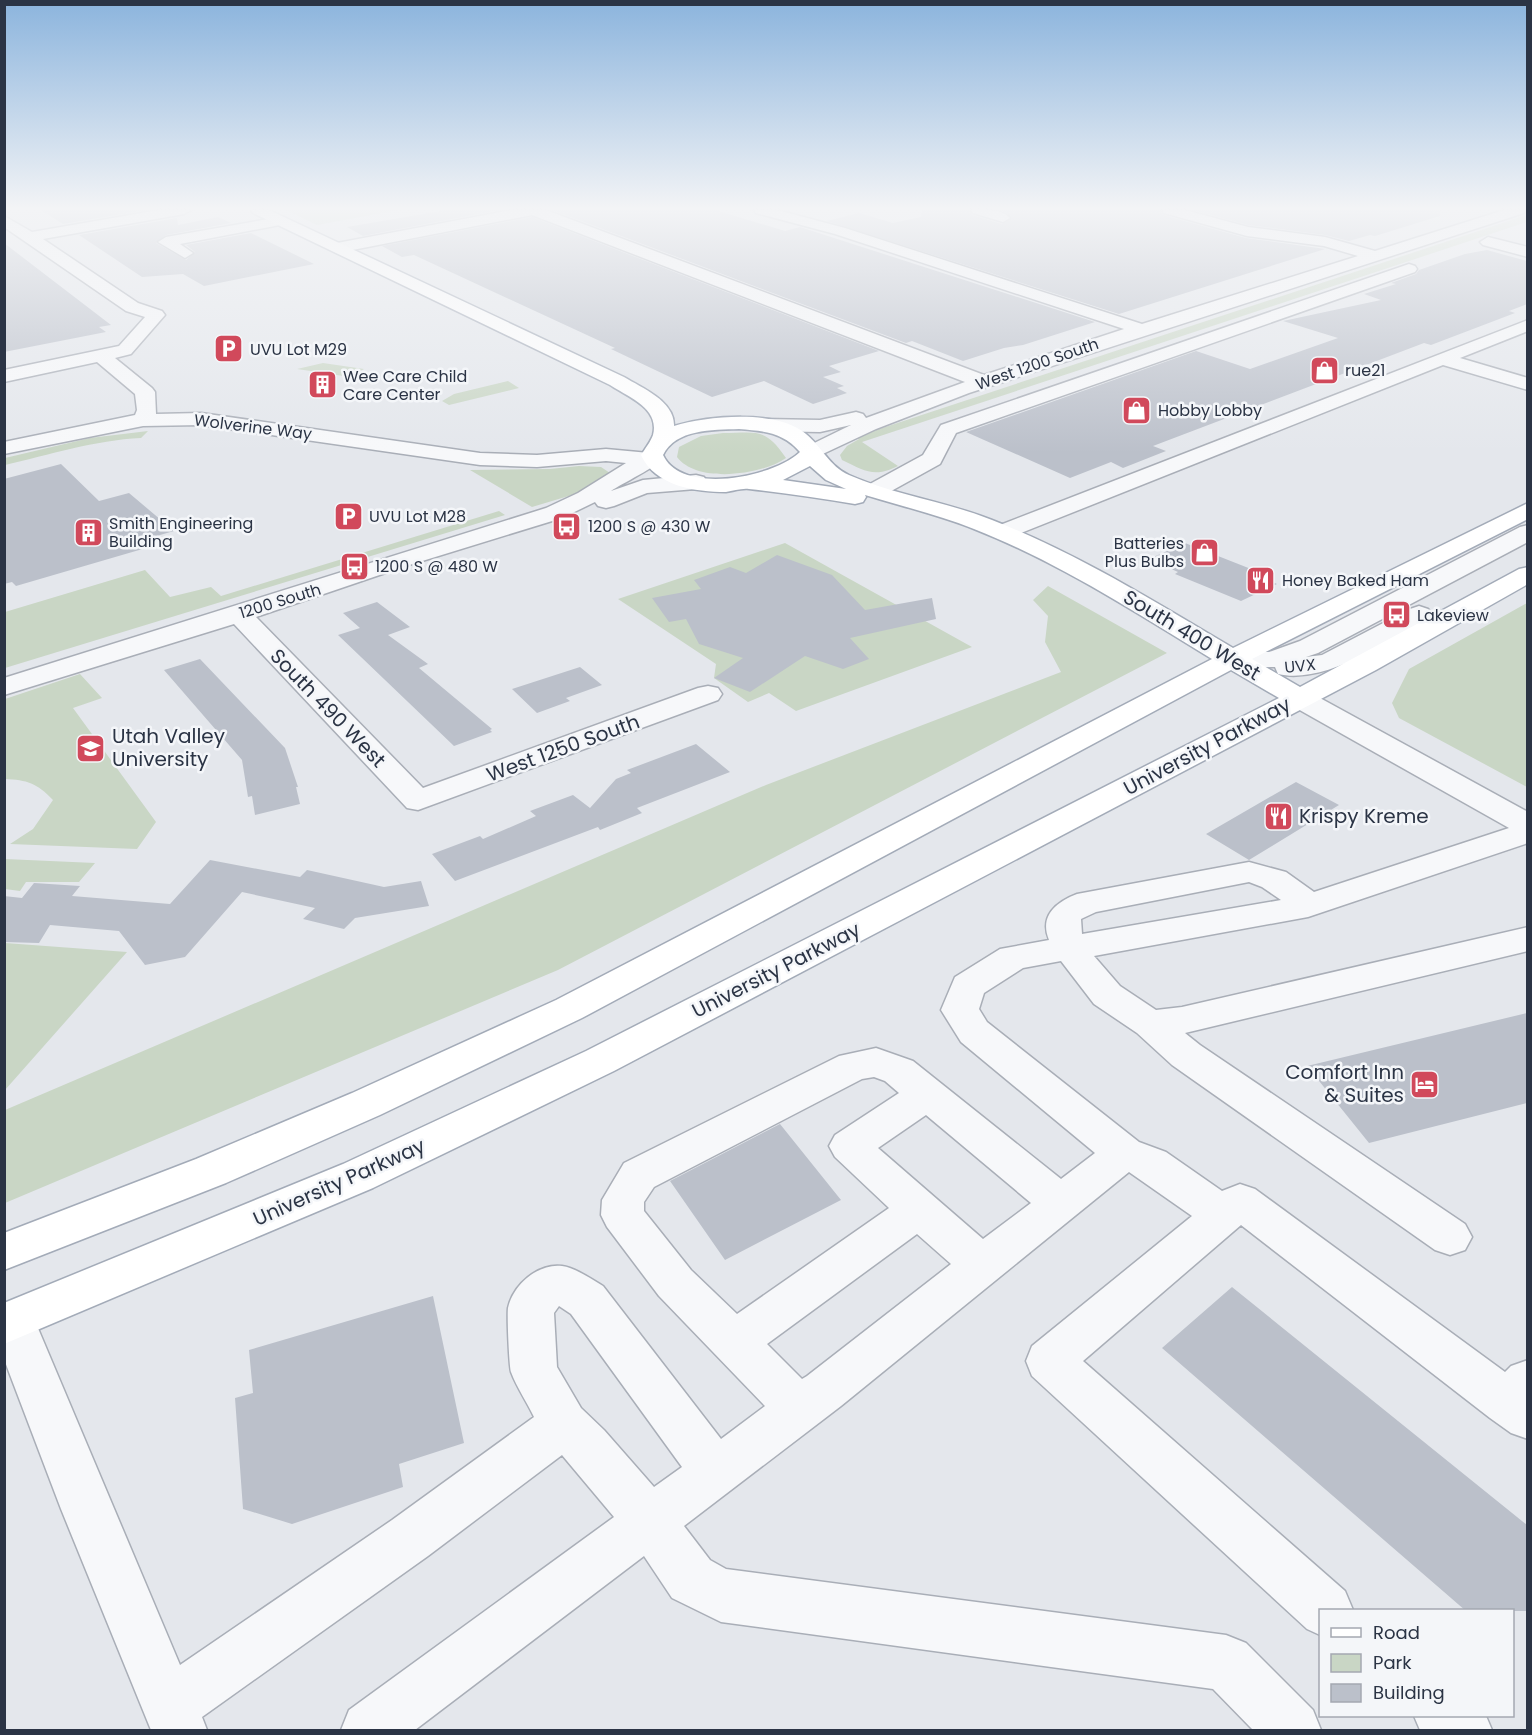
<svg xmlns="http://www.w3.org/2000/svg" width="1532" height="1735" font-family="Poppins,sans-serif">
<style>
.green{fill:#c9d6c5}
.building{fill:#bbc0ca}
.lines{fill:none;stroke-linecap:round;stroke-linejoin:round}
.minor-casing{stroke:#a9aeb7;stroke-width:3}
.major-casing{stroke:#a3abb8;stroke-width:3}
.minor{fill:#f7f8fa;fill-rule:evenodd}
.major{fill:#fff;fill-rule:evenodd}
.labels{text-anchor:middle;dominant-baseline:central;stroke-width:5;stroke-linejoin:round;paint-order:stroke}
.far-poi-label{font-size:16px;fill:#2b3445;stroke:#f4f6f9;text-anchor:start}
.far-street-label{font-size:16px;fill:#2b3445;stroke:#f4f6f9}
.street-label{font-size:20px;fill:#2b3445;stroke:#f4f6f9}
.poi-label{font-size:20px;fill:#2b3445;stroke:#f4f6f9;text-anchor:start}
</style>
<rect width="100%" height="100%" fill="#e4e7ec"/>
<path class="green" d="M286,210H398L317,225Z
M1527,215V222L862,442L898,466C874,478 865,471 842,460L840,455L847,446L859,439L855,437Z
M323,363L364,369L350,377L297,369Z
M508,381L519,388L449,405L442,401L454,394Z
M148,431L141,438C95,440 49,455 5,465V458L90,438Z
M723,433C757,433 765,427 786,458C762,475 697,484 677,457L679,447L701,436Z
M579,466L601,467L613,475L602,486L532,507L470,470L550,469Z
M499,511L505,515L5,668V612L145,570L170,597L211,587L221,596Z
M785,543L972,647L796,711L769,693L748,702L714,678L716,664L618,599Z
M1048,586L1167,653L558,970L5,1203V1110L766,785L1061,672L1045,642L1048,616L1033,600Z
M1527,603V787L1399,718L1392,703L1409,669Z
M80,674L102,698L73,708L156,822L137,849L10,844L33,829L53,800C37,783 27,780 5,779V699Z
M5,859L95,863L79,882H26L20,891L5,889Z
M5,943L127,952L5,1090L4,943Z"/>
<path class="building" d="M41,210H146L63,224Z
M447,210H499L363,236L347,227Z
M552,210H715L785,231L800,227L1095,322L1023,345L1004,348L963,361L912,341L906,343Z
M922,210H969L972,215L1002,224L1012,218L1001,210H1160L1163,215L1246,238L1325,249L1119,314L827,221L859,213L893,223L921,217Z
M1193,210H1440V216L1375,236L1370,235L1349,241L1325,235L1248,225Z
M218,217L231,223L166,235L156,243L186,260L195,252L186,245L251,233L314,264L204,286L183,274L142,277L79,235L177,218L178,225Z
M532,217L879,351L829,366L841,372L823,377L844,386L837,388L847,393L813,404L764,381L712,397L611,349L615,348L414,255L402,257L382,246Z
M4,243L111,325L99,327L106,332L4,352Z
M1487,250L1527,261V304L1509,311L1515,313L1431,345L1424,343L1153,446L1166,451L1123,468L1111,462L1070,478L966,432L1196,351L1250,369L1338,338L1283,321L1381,300L1364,294L1396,284L1391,283L1416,274L1419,270L1465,254Z
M61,464L99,501L129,493L174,531L139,541L146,548L16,586L12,582L4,584V479Z
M1185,543L1251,569L1248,571L1277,584L1241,601L1175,574L1178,572L1149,559Z
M777,555L832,575L865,610L932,598L936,619L850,638L869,659L843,669L805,656L750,692L714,678L743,658L699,644L686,619L669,622L652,598L701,589L694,580L730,567L746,573Z
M377,602L410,627L388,635L428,664L419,668L492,729L490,730L492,732L454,746L338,635L360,628L343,613Z
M200,659L285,748L298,787H296L300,804L255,815L252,796L248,797L242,760L164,670Z
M580,667L602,685L566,698L570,701L537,713L512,689Z
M696,744L730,772L637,808L642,813L600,830L598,827L455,881L432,854L480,836L483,839L536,816L530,811L573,795L590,808L616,779L631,773L627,770Z
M1296,782L1339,805L1249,860L1206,834Z
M210,860L300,877L307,870L384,887L421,881L429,906L355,918L344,929L303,919L315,908L242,892L185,957L145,965L119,931L50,925L39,943L4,942V896L22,898L34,883L80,886L72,896L170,904Z
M1527,1013V1103L1369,1143L1307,1066Z
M780,1124L841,1200L725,1260L670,1181Z
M1232,1287L1527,1525V1611H1466L1162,1348Z
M433,1296L464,1443L399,1464L403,1487L292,1524L243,1509L235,1398L253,1393L249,1350Z"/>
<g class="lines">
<defs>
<path id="minor" d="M159,210H191L184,214L43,239L138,303L162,311L165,315L131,354L115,358L152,388L155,392L156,414L201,413L480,453L537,455L606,449L660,454L663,459C658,466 621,484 611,491L643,480L696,475L704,477L707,482L704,487L696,489L647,493L614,506L606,508L598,506L595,502L562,518L406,566L256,617L423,788L698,688L708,686L718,688L722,694L718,700L418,810L407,808L234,624L4,695V678L546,508L578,493L626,463L606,461L537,467L480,465L201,425L143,426L4,454V442L135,415L137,410L135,394L97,362L4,382V370L119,346L145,317L126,311L4,227V216L32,232Z
M511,210H546L984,375L1124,329L835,234L756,213L754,210H777L845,228L1142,324L1358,256L1324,246L1247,236L1164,213L1162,210H1185L1248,227L1325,237L1375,251L1504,210H1526L1524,213L969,393L876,429L810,460L802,459L799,454L802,449L851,425L820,432L763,431L756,429L753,425L756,421L763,419L820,420L856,412L863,414L866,418L965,382L532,215L337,253L329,248L337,243Z
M971,210C984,210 1000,208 1010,218L1003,222L973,213Z
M280,217L285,218L287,221L285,224L180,244L193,253L185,258L158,242L166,237Z
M1488,237L1528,247V257L1483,245L1480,242Z
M1409,264L1415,266L1417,269L1415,272L956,433L940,464L884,495L876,497L868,495L865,490L868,485L923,455L941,425Z
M1528,320V331L1460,358L1528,378V390L1443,365L1011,537L1003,539L995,537L991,532L995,527Z
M1528,525V542L1318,653L1306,657L1322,655L1410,609L1419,606L1428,609L1432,614L1428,619C1388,641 1325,685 1278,674L1275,667L1230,668L1220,666L1216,660L1220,654L1230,652H1269L1300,641L1520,527Z
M1299,690L1309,692L1528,812V843L1308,917L1094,956L1120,986L1156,1010L1182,1007L1528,927V951L1185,1033L1200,1045L1465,1224L1472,1237L1465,1250L1450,1255L1435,1250L1172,1065L1137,1033L1094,1004L1061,961L1023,968L984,993L979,1009L987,1022L1139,1142L1166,1152L1222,1191L1240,1184L1255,1189L1505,1372L1511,1366L1528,1360V1439L1511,1433L1490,1418L1241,1225L1083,1361L1345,1591L1353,1610H1320V1635L1307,1629L1032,1376L1026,1361L1032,1346L1192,1216L1129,1172L841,1406L684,1526L710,1560L726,1569L1226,1635L1246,1643L1313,1710L1321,1730H1253L1213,1689L721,1622L672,1598L644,1556L415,1730H341L349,1710L614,1517L562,1455L428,1556L202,1717L207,1730H151L61,1509L4,1359V1304L13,1301L29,1307L180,1665L392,1520L534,1417C527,1402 517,1388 511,1372C509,1364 507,1316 508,1308C513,1285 538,1263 562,1266C576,1268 591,1279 603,1286L721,1439L765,1406L659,1296L607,1227L601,1215L602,1200L624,1163L839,1056L876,1048L913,1061L1061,1179L1095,1153L961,1042L941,1010L955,977L1000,949L1049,940C1039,916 1056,902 1077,894L1249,862L1286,872L1314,892L1509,828L1289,704L1285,698L1289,692ZM1249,882L1262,887L1281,900L1082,934L1081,919L1096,912ZM874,1077L885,1081L899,1093L835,1135L829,1146L835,1157L889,1208L737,1314L691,1270L644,1211V1202L654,1187L862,1079ZM926,1115L1031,1203L983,1239L878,1148ZM917,1234L951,1264L807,1376L802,1379L767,1344ZM559,1306L571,1314L682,1467L654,1487L604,1430L581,1408L557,1367L554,1313Z
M1414,1716H1486L1492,1730H1420Z"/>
<path id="major" d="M251,210H269L624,377C642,388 675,401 674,426C708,416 777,409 806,434C822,447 829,466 849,475C894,495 945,501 992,520C1077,553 1155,602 1233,648L1528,503V519L1252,659L1300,687L1519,569L1528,567V584L1376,670L614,1071L373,1188L4,1344V1303L343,1164L586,1051L1279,698L1231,670L582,1018L380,1115L226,1183L4,1270V1233L196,1159L352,1093L556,1000L1212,659C1135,612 1058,562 974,529C939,515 901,506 865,495L866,497L863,502L855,504C820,498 784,493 749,489C742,488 733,491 726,492C695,492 655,486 641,455C645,449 651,441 653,435C660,408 628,397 610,385L253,213ZM739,429C763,431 783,432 800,452C774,477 682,496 663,455C676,429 712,430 739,429ZM810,466L826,480L846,489L783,480Z"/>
</defs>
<use href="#minor" class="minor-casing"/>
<use href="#major" class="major-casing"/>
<use href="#minor" class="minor"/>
<use href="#major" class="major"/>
</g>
<linearGradient id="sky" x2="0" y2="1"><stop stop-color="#8bb4dd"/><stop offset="0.46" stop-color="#f3f4f6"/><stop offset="1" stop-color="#f3f4f6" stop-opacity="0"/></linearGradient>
<rect width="1532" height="453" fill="url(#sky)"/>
<defs>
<symbol id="parking-square" viewBox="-11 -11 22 22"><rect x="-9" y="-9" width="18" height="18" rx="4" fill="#d1495b" stroke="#f4f6f9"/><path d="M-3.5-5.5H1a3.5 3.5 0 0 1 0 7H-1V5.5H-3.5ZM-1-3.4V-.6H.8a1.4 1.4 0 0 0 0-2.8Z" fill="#fff"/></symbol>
<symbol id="shop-square" viewBox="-11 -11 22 22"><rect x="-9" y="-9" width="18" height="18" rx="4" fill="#d1495b" stroke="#f4f6f9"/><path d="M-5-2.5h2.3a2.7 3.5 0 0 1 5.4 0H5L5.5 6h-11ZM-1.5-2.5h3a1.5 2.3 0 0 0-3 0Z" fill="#fff"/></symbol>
<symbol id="building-square" viewBox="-11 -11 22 22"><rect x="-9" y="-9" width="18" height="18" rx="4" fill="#d1495b" stroke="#f4f6f9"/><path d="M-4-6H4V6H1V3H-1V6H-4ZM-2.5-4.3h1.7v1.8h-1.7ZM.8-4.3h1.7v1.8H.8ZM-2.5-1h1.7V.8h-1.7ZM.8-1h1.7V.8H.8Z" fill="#fff"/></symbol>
<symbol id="bus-square" viewBox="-11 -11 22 22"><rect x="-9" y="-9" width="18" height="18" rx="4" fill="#d1495b" stroke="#f4f6f9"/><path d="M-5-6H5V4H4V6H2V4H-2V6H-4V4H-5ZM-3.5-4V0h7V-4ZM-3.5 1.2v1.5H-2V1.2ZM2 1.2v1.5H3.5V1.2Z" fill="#fff"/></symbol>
<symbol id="restaurant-square" viewBox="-11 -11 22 22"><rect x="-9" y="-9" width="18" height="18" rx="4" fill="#d1495b" stroke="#f4f6f9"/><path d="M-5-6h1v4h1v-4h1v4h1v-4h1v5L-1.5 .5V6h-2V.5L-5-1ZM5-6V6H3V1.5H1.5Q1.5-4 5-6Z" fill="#fff"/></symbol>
<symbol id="university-square" viewBox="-11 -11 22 22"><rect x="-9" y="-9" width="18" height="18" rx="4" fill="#d1495b" stroke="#f4f6f9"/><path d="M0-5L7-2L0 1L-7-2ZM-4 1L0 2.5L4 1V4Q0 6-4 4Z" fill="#fff"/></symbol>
<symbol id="hotel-square" viewBox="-11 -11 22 22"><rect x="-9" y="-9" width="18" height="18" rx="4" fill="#d1495b" stroke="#f4f6f9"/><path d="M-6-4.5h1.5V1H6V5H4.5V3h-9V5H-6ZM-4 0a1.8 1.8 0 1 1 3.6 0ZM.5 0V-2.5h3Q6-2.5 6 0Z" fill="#fff"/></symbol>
</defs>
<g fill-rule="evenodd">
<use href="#parking-square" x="212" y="332" width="33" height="33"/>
<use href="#shop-square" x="1308" y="354" width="33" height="33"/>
<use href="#building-square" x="306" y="368" width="33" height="33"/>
<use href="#shop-square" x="1120" y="394" width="33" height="33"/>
<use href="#parking-square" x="332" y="500" width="33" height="33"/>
<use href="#bus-square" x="550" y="510" width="33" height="33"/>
<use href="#building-square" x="72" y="516" width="33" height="33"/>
<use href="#shop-square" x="1188" y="536" width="33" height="33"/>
<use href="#bus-square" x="338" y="550" width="33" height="33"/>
<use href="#restaurant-square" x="1244" y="564" width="33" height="33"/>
<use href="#bus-square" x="1380" y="598" width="33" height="33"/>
<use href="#university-square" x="74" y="732" width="33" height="33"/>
<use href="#restaurant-square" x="1262" y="800" width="33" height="33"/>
<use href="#hotel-square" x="1408" y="1068" width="33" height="33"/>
</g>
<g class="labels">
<g class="far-poi-label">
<text x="250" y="349">UVU Lot M29</text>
<text x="1345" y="370">rue21</text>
<text x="343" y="376">Wee Care Child<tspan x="343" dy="18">Care Center</tspan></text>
<text x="1158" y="410">Hobby Lobby</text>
<text x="369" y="516">UVU Lot M28</text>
<text x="109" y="523">Smith Engineering<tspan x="109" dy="18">Building</tspan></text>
<text x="588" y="526">1200 S @ 430 W</text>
<text x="1184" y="543" text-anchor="end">Batteries<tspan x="1184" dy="18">Plus Bulbs</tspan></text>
<text x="375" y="566">1200 S @ 480 W</text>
<text x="1282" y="580">Honey Baked Ham</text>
<text x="1417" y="615">Lakeview</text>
</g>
<g class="far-street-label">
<text transform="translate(1037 364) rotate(-19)">West 1200 South</text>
<text transform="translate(253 427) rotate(7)">Wolverine Way</text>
<text transform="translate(280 601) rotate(-17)">1200 South</text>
<text transform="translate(1300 666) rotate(-6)">UVX</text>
</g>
<g class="street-label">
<text transform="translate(1192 635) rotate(31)">South 400 West</text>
<text transform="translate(328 708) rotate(46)">South 490 West</text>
<text transform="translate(1207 746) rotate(-28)">University Parkway</text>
<text transform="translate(563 748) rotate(-20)">West 1250 South</text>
<text transform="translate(776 970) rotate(-27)">University Parkway</text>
<text transform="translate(339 1182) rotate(-24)">University Parkway</text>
</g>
<g class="poi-label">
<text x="112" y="736">Utah Valley<tspan x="112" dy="23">University</tspan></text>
<text x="1299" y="816">Krispy Kreme</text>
<text x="1404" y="1072" text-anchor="end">Comfort Inn<tspan x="1404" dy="23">&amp; Suites</tspan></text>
</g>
</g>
<rect width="1532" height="1735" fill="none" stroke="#2b3445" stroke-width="12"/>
<rect x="1319" y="1609" width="195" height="108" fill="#f4f6f9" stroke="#a4a8b1" stroke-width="1.5"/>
<rect x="1331" y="1628" width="30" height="9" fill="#ffffff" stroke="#a4a8b1" stroke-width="1.5"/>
<text x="1373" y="1639" font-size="18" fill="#2b3445">Road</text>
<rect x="1331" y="1654" width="30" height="18" fill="#c9d6c5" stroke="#a4a8b1" stroke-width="1.5"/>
<text x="1373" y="1669" font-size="18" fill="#2b3445">Park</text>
<rect x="1331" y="1684" width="30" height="18" fill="#bbc0ca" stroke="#a4a8b1" stroke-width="1.5"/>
<text x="1373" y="1699" font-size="18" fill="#2b3445">Building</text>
</svg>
